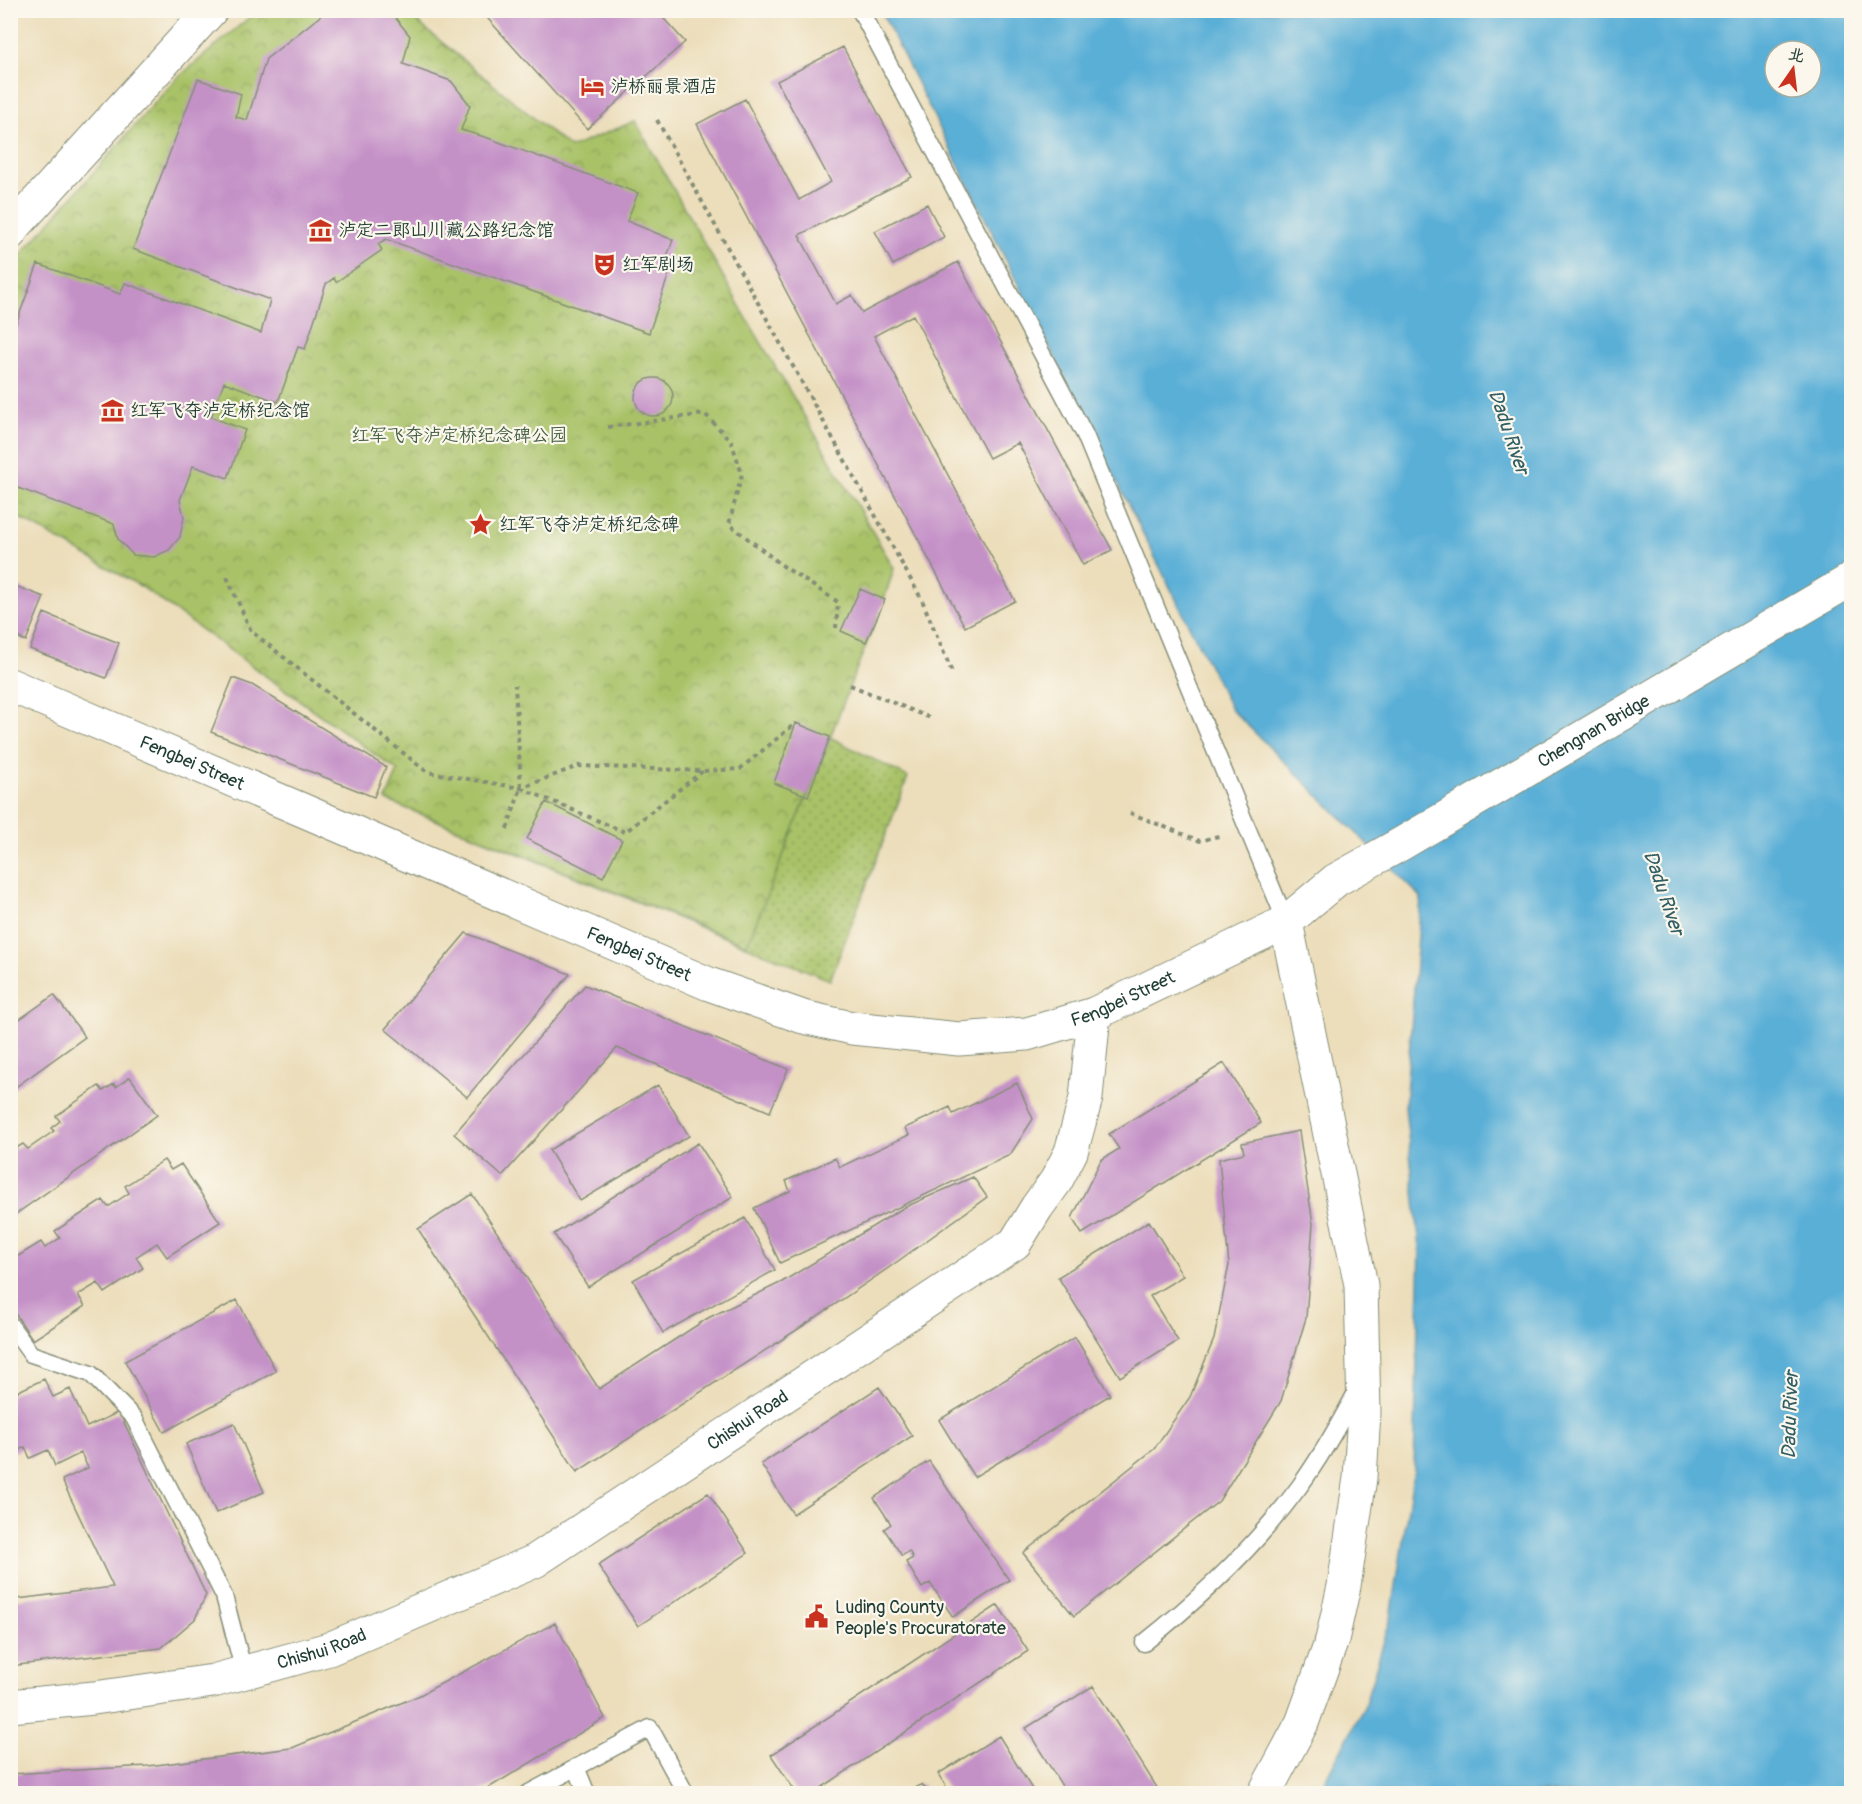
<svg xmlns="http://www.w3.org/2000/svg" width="1862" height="1804" font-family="Pangolin,'LXGW WenKai TC',sans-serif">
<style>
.grass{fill:url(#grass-dots);stroke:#64804e;stroke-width:1.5}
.park{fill:url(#park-crowns);stroke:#64804e;stroke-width:1.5}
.water{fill:#5aafd7;stroke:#3c7686;stroke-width:1.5;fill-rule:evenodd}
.building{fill:#c491c7}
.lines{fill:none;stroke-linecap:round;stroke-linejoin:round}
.service-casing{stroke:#868e78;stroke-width:19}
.minor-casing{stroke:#868e78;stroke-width:35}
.tertiary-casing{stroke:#868e78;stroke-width:35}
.secondary-casing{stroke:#868e78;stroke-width:35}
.path{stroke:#868e78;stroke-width:4;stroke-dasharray:4.5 4.5;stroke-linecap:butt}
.service{stroke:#fff;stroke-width:16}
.minor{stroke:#fff;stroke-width:33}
.tertiary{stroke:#fff;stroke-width:33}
.secondary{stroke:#fff;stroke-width:33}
.labels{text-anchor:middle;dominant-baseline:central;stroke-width:4.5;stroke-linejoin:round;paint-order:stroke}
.poi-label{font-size:18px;fill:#1f3d34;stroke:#fbf7ec;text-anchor:start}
.park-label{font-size:18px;fill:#425e41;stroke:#fbf7ec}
.street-label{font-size:18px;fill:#1f3d34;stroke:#fbf7ec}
.water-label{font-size:20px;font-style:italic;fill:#315f65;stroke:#fbf7ec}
</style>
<defs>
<pattern id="grass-dots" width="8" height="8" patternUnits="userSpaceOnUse" patternTransform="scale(1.5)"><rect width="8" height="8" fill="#a9c268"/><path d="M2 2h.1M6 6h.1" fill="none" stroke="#899f56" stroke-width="1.8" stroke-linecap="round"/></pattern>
<pattern id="park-crowns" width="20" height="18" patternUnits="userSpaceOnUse" patternTransform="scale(1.5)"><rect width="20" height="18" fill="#a9c268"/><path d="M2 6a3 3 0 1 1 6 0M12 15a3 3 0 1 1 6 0" fill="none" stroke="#899f56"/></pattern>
</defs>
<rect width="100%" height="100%" fill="#fbf7ec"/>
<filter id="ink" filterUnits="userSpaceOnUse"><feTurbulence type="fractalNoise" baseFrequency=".0167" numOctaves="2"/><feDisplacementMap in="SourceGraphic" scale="12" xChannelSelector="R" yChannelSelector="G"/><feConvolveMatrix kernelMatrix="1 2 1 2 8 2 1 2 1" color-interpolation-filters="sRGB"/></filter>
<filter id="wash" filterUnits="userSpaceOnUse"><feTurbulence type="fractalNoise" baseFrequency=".008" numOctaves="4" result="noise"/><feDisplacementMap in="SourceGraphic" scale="24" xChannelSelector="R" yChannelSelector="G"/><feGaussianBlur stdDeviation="1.35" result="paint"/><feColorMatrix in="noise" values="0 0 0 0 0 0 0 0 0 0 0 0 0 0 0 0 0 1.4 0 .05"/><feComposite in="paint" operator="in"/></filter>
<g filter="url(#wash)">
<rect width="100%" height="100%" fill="#ecdebb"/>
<path class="grass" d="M142,587L808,796L830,737L908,777L830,980L386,800L398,771Z"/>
<path class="park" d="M257,11H404L570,148L635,121L746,317L894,568C882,611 863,650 848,691C815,777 781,861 747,945L386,800L398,771L142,587L11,513V266L175,80Z"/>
<path class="water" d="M881,11H1846L1852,26L1851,1793H1318L1364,1707L1391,1618L1414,1469L1420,1248L1405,1107L1421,897L1231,709ZM1775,51H1811V87H1775Z"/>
<g id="blocks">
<path class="building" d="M328,10H389L410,36L403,64L451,81L470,105L461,130L488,138L638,193L627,221L673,240L663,268L670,271L649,333L386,239L378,244L382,250L336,282L334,278L326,284L305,349L298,347L278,402L224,382L211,417L245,430L228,478L193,466L180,500L184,517L180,537L169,550L154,557L133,555L118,539L114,524L10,485V340L38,264L120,294L125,283L261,333L270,300L133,249L198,79L241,94L236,117L247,120L266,59Z
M480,10H656L685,42L587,129Z
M843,47L912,177L799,235L836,304L852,295L862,313L958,262L1112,550L1083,565L1018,443L989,458L913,315L874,336L1015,601L965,627L697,124L745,99L799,200L831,182L777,81Z
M927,204L944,237L893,265L875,231Z
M635 397a19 19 0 1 1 38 0a19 19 0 1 1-38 0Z
M10,584L44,597L26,641L10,634Z
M860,589L885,600L866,642L841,631Z
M44,613L119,643L106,678L30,649Z
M233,678L252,685L386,767L374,797L211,732Z
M796,723L830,737L808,796L774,783Z
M546,802L622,840L603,877L527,839Z
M466,933L570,974L467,1097L385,1029Z
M585,985L788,1069L770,1112L617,1048L502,1176L454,1134Z
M54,995L85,1037L10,1091V1026Z
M1224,1063L1261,1123L1082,1234L1072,1218L1101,1160L1119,1149L1109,1134Z
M130,1077L157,1115L10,1218V1146L13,1150L23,1144L28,1149L54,1131L51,1128L60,1121L56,1116L99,1086L103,1091L114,1084L116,1087Z
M1017,1083L1033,1119L1010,1155L780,1263L754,1208L790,1191L786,1181L835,1158L840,1167L909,1135L905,1128L950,1107L953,1114Z
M658,1085L689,1136L580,1201L549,1150Z
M1299,1131L1313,1224L1306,1318L1281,1401L1219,1501L1074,1616L1023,1553L1154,1449L1190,1397L1214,1339L1229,1265L1219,1159L1244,1153L1242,1143Z
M698,1143L733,1197L588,1287L554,1234Z
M164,1160L171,1170L181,1164L220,1222L167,1257L157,1243L136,1257L143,1268L105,1293L98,1283L78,1295L85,1306L33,1340L10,1306V1261L41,1242L45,1248L60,1238L55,1231L103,1200L108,1207L129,1193L125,1186Z
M973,1177L987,1197L887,1269L809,1322L577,1472L418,1229L472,1194L599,1389L708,1318L782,1282L903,1208Z
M745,1218L775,1270L663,1333L633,1280Z
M1149,1221L1183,1276L1150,1296L1178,1341L1120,1377L1058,1277Z
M237,1300L276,1371L164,1432L125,1361Z
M1075,1337L1110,1395L974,1477L939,1420Z
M44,1379L53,1397L70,1389L87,1427L119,1412L206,1595L195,1619L161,1648L10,1666V1600L113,1587L62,1480L88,1468L81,1453L55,1466L48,1450L30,1458L25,1447L10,1454V1395Z
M879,1387L912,1436L793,1514L761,1464Z
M234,1423L264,1492L216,1513L186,1444Z
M929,1461L1009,1580L953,1617L930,1583L922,1588L906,1562L913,1558L909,1551L902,1556L884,1529L891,1524L874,1498Z
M708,1493L748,1553L638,1626L598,1565Z
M998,1605L1028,1651L812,1794H797L771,1755Z
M555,1623L605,1718L490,1787L475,1794H10V1774L148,1766L292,1748L418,1696Z
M1093,1686L1161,1794H1067L1026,1728Z
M999,1736L1035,1794H951L938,1774Z
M922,1784L929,1794H906Z"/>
</g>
</g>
<g filter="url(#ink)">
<use href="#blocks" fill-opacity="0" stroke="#868e78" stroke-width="1.5"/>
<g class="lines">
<defs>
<path id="service" d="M860,10L1085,435L1286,922
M10,1325L31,1354L91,1374L134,1418L224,1596L244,1672
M1144,1643C1202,1597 1255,1547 1299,1487C1321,1457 1340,1423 1358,1389
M576,1767L587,1794
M527,1794L650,1728L686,1794"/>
<g id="minor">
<path d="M10,233L13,228L211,10"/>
<path id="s1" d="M10,1706L94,1698L213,1681L329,1649L535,1561L1015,1243L1037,1207L1056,1181L1071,1152L1086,1098L1094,1014"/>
</g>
<g id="tertiary">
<path id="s2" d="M10,685L709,984L803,1017L852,1028L959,1039L1027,1034L1094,1014L1286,922"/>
</g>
<g id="secondary">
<path id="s3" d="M1264,1794L1302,1723L1332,1640L1344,1586L1360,1478L1364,1413L1361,1285L1286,922L1336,880L1401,844L1852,579"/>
</g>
</defs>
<use href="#service" class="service-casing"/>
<use href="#minor" class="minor-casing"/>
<use href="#tertiary" class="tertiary-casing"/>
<use href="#secondary" class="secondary-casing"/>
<path class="path" d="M657,120L922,600L953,675
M608,427L705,414L731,441L742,474L729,524L783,566L838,602L836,628
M227,577L251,631L427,772L521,788L578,766L703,771L740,769L796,723
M850,685L933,719
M521,788L625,832L703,771
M1130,813L1200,841L1222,835
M507,829L521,788L515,685"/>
<use href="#service" class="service"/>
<use href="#minor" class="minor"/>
<use href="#tertiary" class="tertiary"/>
<use href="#secondary" class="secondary"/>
</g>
</g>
<defs>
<symbol id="hotel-bare" viewBox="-9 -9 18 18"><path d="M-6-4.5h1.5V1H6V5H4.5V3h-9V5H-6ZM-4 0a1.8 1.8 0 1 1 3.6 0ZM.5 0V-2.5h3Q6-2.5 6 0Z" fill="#c8321e" stroke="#fbf7ec" stroke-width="2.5" paint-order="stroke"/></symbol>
<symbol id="museum-bare" viewBox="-9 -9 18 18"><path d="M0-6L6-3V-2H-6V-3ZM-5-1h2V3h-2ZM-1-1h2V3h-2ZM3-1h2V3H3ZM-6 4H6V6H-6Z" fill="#c8321e" stroke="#fbf7ec" stroke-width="2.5" paint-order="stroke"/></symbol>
<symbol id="theatre-bare" viewBox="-9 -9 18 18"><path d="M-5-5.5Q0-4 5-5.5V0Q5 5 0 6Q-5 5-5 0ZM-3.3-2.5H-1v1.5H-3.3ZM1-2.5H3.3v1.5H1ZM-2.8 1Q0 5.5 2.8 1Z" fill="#c8321e" stroke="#fbf7ec" stroke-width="2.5" paint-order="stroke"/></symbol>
<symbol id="sight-bare" viewBox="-9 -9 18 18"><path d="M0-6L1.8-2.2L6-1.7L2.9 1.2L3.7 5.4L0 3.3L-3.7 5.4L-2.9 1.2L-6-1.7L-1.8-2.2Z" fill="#c8321e" stroke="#fbf7ec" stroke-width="2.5" paint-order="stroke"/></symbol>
<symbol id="civic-bare" viewBox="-9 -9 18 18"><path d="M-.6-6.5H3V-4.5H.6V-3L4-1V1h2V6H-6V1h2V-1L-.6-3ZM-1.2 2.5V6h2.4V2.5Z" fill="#c8321e" stroke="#fbf7ec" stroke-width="2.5" paint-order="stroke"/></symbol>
</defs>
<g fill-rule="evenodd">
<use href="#hotel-bare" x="576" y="70" width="33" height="33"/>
<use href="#museum-bare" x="304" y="214" width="33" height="33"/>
<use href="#theatre-bare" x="588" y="248" width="33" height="33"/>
<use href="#museum-bare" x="96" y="394" width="33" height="33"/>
<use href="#sight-bare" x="464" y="508" width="33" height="33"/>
<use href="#civic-bare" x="800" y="1600" width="33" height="33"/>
</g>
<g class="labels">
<g class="poi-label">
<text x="610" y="86">泸桥丽景酒店</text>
<text x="338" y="230">泸定二郎山川藏公路纪念馆</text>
<text x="622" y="264">红军剧场</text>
<text x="130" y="410">红军飞夺泸定桥纪念馆</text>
<text x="499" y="524">红军飞夺泸定桥纪念碑</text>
<text x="835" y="1607">Luding County<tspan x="835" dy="21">People's Procuratorate</tspan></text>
</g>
<g class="park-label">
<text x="459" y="435">红军飞夺泸定桥纪念碑公园</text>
</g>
<g class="street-label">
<text stroke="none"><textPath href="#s3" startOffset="1260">Chengnan Bridge</textPath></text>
<text stroke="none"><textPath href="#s2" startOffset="198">Fengbei Street</textPath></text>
<text stroke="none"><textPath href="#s2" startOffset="684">Fengbei Street</textPath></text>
<text stroke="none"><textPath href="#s2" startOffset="1188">Fengbei Street</textPath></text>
<text stroke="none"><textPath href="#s1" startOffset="804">Chishui Road</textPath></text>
<text stroke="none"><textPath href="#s1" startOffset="318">Chishui Road</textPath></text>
</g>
<g class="water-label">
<text transform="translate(1509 432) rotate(71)">Dadu River</text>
<text transform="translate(1664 893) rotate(71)">Dadu River</text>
<text transform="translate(1790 1415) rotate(-88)">Dadu River</text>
</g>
</g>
<rect width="1862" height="1804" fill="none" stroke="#fbf7ec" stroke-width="36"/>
<g transform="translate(1793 69) rotate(14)"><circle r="28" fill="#fbf7ec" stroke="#a3ada2" stroke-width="1.5"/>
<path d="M0-4.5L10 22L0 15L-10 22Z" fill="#c8321e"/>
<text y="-9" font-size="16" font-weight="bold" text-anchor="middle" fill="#1f3d34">北</text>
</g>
</svg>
